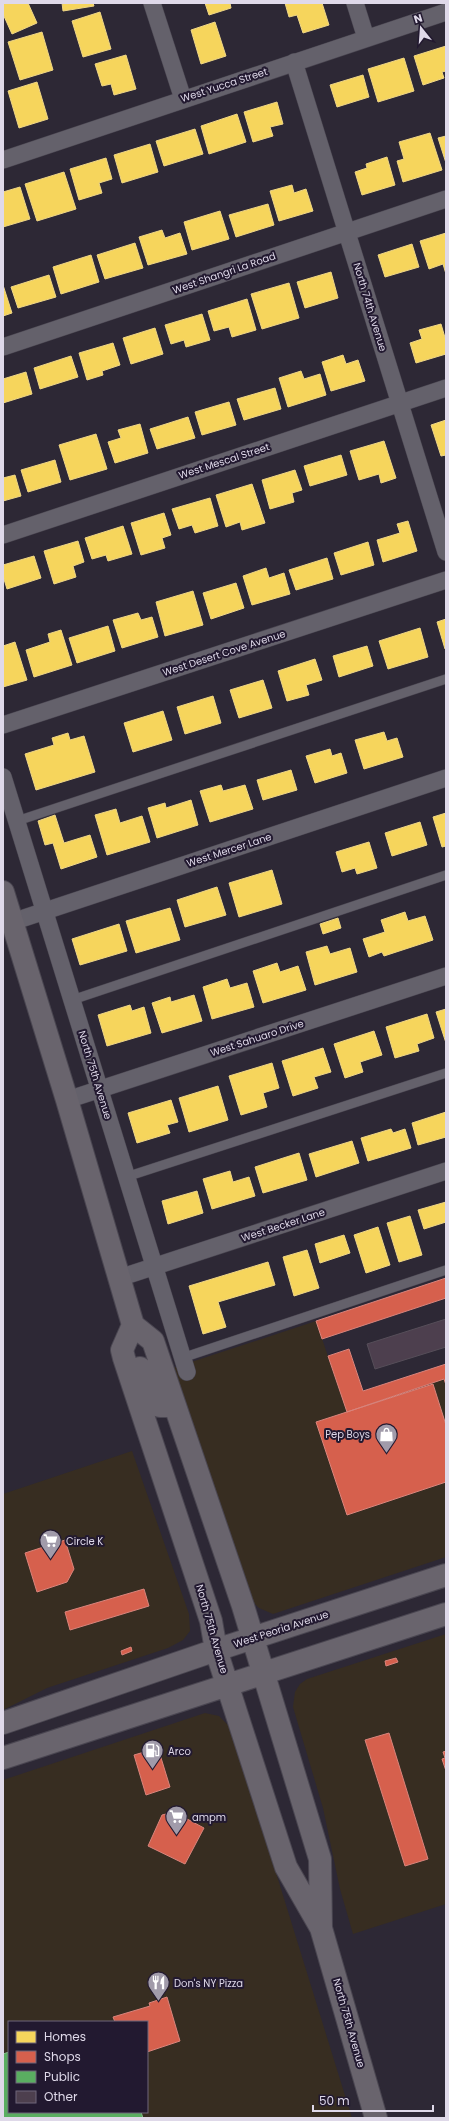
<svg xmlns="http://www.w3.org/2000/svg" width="449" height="2121" font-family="Poppins,sans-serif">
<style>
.commercial{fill:#372d21;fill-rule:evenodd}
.homes{fill:#f6d55c;stroke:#efd686}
.shops{fill:#d6604d;stroke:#d9847c}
.public{fill:#5aae61;stroke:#82bb8a}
.building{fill:#4d3f4e;stroke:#564e59}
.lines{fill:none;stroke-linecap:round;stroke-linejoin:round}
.service-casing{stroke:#4a4651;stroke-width:10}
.minor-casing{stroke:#4a4651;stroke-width:18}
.secondary-casing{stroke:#4a4651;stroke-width:24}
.service{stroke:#64616b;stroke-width:9}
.minor{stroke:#64616b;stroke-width:17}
.secondary{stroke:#69646d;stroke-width:22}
.labels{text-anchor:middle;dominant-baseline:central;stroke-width:4;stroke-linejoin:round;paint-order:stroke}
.street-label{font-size:10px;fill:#dfd9e9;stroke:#221930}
.poi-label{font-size:10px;fill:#dfd9e9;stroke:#221930;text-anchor:start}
</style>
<rect width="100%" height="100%" fill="#2d2835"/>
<path class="commercial" d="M316,1321L347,1412L444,1379L446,1385V1557L273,1614L259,1608L254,1603L173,1368Z
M132,1451L189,1614L190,1631L183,1640L168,1648L47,1688L3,1710V1494Z
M446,1634V1904L353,1934L340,1889L323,1808L293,1707L295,1692L300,1684L307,1679Z
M205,1713L219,1716L229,1726L233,1734L352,2118H3V1780ZM9,2022H147V2112H9Z"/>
<path class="homes" d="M3,3H28L37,23L12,34L3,14Z
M62,3H93L94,6L63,11Z
M205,3H230L231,8L209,15Z
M285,3H322L329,25L303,33L297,15L289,17Z
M100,12L111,49L83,57L72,21Z
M215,22L226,56L201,64L191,30Z
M42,32L53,70L20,80L8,42Z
M446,46V71L442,72L444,78L423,85L414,56Z
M126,55L136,89L114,95L111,84L102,86L95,64Z
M404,58L414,91L378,102L368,69Z
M363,75L369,97L337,107L330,85Z
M37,82L48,119L19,128L8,91Z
M277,102L283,124L270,127L273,136L253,142L244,112Z
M237,114L246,142L209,154L201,126Z
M195,129L203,154L164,166L156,141Z
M430,133L442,170L403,182L397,161L404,159L399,142Z
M446,136V163L438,138Z
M150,144L158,172L122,183L114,155Z
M387,157L395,185L362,195L355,172L367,168L366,164Z
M106,158L112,179L99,183L102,193L79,200L70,169Z
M64,172L76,209L37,221L25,184Z
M292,185L294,193L306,189L313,211L279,221L270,191Z
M20,187L30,219L3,227V192Z
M268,204L274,225L236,237L229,215Z
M220,211L229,239L192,250L184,222Z
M162,230L165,238L180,233L187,254L148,265L139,237Z
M446,233V274L443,264L429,269L420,241Z
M135,243L143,268L105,279L97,255Z
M412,244L419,267L385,277L378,255Z
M91,255L99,282L61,294L53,267Z
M331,272L338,298L305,308L297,282Z
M49,275L56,297L18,308L11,287Z
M289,283L299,318L262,329L251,294Z
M3,285L12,313L3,316Z
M247,299L256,330L232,337L229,327L214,331L208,311Z
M202,314L210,340L186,347L184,340L171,344L165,325Z
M441,324L446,341V354L416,363L410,343L422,339L419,330Z
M155,328L163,354L131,364L123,338Z
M113,343L120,365L102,371L103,375L87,380L79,353Z
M343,355L346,364L358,360L365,381L331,391L322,362Z
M71,356L78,377L40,389L34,368Z
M301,371L304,379L320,374L326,395L288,407L279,378Z
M26,372L32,394L3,403V379Z
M275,388L281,409L244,420L237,399Z
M229,402L236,425L202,435L195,412Z
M188,417L195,438L157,449L150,429Z
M446,420V455L441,456L431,425Z
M140,424L148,453L115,463L108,442L121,438L118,430Z
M96,434L107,469L70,480L59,445Z
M384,441L396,478L381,483L379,474L359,480L350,451Z
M341,455L347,475L310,486L304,466Z
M55,460L61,482L28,492L21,470Z
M295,470L302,490L292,493L294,502L270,509L262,480Z
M15,475L21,496L3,501V478Z
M252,484L265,523L242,530L240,522L226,527L216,495Z
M210,498L218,526L195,533L192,525L179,529L172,509Z
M164,513L171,535L162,538L165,548L141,555L131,523Z
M408,521L417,551L383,562L377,540L400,533L397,524Z
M123,526L132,554L108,561L106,555L92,559L85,538Z
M78,541L84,562L73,566L76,577L54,584L44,551Z
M368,542L374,565L341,575L334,553Z
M34,556L41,578L7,589L3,576V565Z
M327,558L333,579L296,590L289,570Z
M266,568L269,578L284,573L290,594L252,605L243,576Z
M236,583L244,608L211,619L203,593Z
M193,591L203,625L165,636L156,602Z
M138,613L141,620L152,617L158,637L122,648L113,620Z
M446,619V648L445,649L437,622Z
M108,626L115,651L77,663L69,638Z
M420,628L428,657L388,669L379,641Z
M61,630L72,665L34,677L26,650L50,642L48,634Z
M15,642L27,680L3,687V646Z
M367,646L373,666L339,677L333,656Z
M315,659L322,680L306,685L309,695L287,701L278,671Z
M263,680L272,708L239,718L230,690Z
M213,696L221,723L185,734L177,707Z
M163,711L172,740L133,752L124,723Z
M384,732L387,741L397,738L403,757L364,769L355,740Z
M68,733L70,740L84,736L95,772L36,790L25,754L54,745L52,738Z
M330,749L332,756L341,753L347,773L315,783L306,756Z
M291,770L297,790L263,800L257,780Z
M221,785L223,791L245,785L253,809L210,822L200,791Z
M191,800L198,825L157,838L148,808L165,803L166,808Z
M116,809L120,823L142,816L150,842L107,855L95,815Z
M446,813V846L442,847L433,817Z
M55,815L64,843L90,835L97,857L61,869L53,843L45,845L38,821Z
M420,822L427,845L392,856L385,833Z
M369,842L377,868L357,874L355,868L342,872L336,852Z
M272,870L282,904L239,917L229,883Z
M217,887L226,915L185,927L177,900Z
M170,908L180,940L136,953L126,921Z
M405,912L408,921L425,916L433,940L384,956L382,952L369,957L363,939L385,932L381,920Z
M338,918L341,928L323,934L320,924Z
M119,924L127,951L80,965L72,939Z
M327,946L330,954L350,948L357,972L315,985L306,952Z
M277,963L280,972L298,966L306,990L263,1003L253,971Z
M227,979L230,988L247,983L254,1007L212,1019L203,987Z
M194,995L202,1021L162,1033L152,1003L170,997L171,1002Z
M130,1005L132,1011L144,1007L151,1033L107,1046L98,1015Z
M446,1009V1043L436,1012Z
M427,1014L434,1038L417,1044L419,1051L395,1058L386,1027Z
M374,1031L382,1055L360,1062L363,1072L345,1078L334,1044Z
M323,1048L331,1072L314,1077L318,1088L293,1096L282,1061Z
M272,1063L279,1088L263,1093L267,1107L241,1115L229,1076Z
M218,1086L228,1120L189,1132L179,1098Z
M171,1100L178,1122L167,1125L170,1133L137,1143L128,1113Z
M446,1112V1137L418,1145L412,1123Z
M391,1129L393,1133L405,1129L411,1148L368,1161L361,1138Z
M352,1141L359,1163L316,1177L309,1154Z
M299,1153L307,1180L263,1193L255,1167Z
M230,1171L233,1182L249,1177L255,1196L212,1209L203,1179Z
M197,1191L203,1213L168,1224L162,1201Z
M446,1202V1222L424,1229L418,1210Z
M410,1216L422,1255L399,1262L387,1223Z
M378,1227L390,1265L366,1273L354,1235Z
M344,1235L350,1253L320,1263L315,1244Z
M307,1250L319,1288L294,1296L283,1257Z
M268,1262L275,1285L218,1302L226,1327L203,1334L189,1286Z"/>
<path class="shops" d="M446,1278V1298L322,1339L316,1321Z
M349,1349L363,1391L446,1364V1385L444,1379L347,1412L328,1356Z
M433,1384L446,1425V1482L347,1515L316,1422Z
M65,1540L74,1569L67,1582L37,1592L25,1553Z
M144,1589L149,1606L70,1630L65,1612Z
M131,1647L132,1651L122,1655L121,1651Z
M396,1658L398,1662L386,1666L385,1661Z
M389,1733L428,1859L405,1866L365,1740Z
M158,1748L170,1787L146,1795L134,1755Z
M446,1751V1771L442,1759L445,1758L443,1752Z
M174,1812L204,1828L185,1864L148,1846L162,1815Z
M167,1997L180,2041L147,2052V2022H115L113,2017L150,2006L149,2003Z"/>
<path class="public" d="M9,2052V2112H141L143,2118H3V2054Z"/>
<path class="building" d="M446,1319V1347L375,1369L367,1344Z"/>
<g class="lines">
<defs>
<path id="service" d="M17,821L446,679
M72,1000L446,875
M126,1177L446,1073
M182,1358L446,1270"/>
<path id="minor" d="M152,3L183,99
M355,3L366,38
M294,62L446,552
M3,160L446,12
M3,347L446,199
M3,535L446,388
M3,725L446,580
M3,777L187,1372
M12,922L446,778
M67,1100L446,976
M119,1278L446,1171"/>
<path id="secondary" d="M3,892L67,1100L133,1325L153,1341L243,1606L320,1859L321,1928
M133,1325L122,1350L124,1358L211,1621L216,1650L286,1867L321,1928L376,2118
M140,1368L155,1401L160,1406H174
M3,1723L216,1650L446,1575
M3,1758L446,1614"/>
</defs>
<use href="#service" class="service-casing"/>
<use href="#minor" class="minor-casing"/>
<use href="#secondary" class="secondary-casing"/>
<use href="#service" class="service"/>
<use href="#minor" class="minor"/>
<use href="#secondary" class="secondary"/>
</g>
<defs>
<symbol id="shop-pin" viewBox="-11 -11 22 30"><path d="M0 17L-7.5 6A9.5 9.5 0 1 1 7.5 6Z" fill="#a19baa" stroke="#221930"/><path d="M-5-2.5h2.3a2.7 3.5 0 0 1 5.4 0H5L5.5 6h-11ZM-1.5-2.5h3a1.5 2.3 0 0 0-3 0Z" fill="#fff"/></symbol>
<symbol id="supermarket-pin" viewBox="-11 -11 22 30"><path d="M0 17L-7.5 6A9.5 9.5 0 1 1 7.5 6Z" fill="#a19baa" stroke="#221930"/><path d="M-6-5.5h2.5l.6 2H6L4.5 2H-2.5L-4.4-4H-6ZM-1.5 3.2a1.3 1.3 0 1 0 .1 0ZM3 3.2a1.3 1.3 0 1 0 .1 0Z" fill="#fff"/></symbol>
<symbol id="fuel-pin" viewBox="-11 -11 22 30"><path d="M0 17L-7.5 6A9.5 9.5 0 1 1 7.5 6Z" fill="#a19baa" stroke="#221930"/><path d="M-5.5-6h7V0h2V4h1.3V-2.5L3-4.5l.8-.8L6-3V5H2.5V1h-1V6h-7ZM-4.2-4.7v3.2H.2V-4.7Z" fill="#fff"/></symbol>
<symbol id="restaurant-pin" viewBox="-11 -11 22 30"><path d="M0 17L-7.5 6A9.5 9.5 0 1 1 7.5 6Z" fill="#a19baa" stroke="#221930"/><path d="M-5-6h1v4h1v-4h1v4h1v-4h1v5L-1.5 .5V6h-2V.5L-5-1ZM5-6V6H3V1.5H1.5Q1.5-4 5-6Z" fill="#fff"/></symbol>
</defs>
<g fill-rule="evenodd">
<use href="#shop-pin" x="374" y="1422" width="25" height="34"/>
<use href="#supermarket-pin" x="38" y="1528" width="25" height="34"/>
<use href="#fuel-pin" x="140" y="1738" width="25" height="34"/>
<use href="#supermarket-pin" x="164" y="1804" width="25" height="34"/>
<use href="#restaurant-pin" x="146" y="1970" width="25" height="34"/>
</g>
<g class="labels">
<g class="street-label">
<text transform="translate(224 85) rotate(-18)">West Yucca Street</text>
<text transform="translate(224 273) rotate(-19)">West Shangri La Road</text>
<text transform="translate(370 307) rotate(73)">North 74th Avenue</text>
<text transform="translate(224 461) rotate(-18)">West Mescal Street</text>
<text transform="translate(224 653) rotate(-18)">West Desert Cove Avenue</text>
<text transform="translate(229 850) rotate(-18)">West Mercer Lane</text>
<text transform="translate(257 1038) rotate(-18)">West Sahuaro Drive</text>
<text transform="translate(95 1075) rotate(73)">North 75th Avenue</text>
<text transform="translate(283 1225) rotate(-18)">West Becker Lane</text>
<text transform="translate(212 1629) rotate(74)">North 75th Avenue</text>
<text transform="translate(281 1629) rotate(-18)">West Peoria Avenue</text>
<text transform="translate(349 2023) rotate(74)">North 75th Avenue</text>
</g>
<g class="poi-label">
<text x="370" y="1434" text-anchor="end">Pep Boys</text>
<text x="66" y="1541">Circle K</text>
<text x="168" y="1751">Arco</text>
<text x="192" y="1817">ampm</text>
<text x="174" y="1983">Don's NY Pizza</text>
</g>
</g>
<rect width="449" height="2121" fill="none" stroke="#dfd9e9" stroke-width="8"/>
<rect x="8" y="2021" width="140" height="92" fill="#221930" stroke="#6e667a"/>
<rect x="16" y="2031" width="20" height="12" fill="#f6d55c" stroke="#6e667a"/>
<text x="44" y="2041" font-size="12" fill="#dfd9e9">Homes</text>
<rect x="16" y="2051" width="20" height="12" fill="#d6604d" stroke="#6e667a"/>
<text x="44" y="2061" font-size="12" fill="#dfd9e9">Shops</text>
<rect x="16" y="2071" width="20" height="12" fill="#5aae61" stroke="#6e667a"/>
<text x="44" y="2081" font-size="12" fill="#dfd9e9">Public</text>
<rect x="16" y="2091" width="20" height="12" fill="#4d3f4e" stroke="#6e667a"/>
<text x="44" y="2101" font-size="12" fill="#dfd9e9">Other</text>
<g transform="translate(421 28) rotate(343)" stroke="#221930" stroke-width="3" paint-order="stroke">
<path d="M0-3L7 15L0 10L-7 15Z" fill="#dfd9e9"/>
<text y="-6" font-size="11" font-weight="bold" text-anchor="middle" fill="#dfd9e9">N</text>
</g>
<path d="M313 2105v6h120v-6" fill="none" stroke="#dfd9e9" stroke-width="2"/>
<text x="319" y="2105" font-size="12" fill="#dfd9e9" stroke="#221930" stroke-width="3" paint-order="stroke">50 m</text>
</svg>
